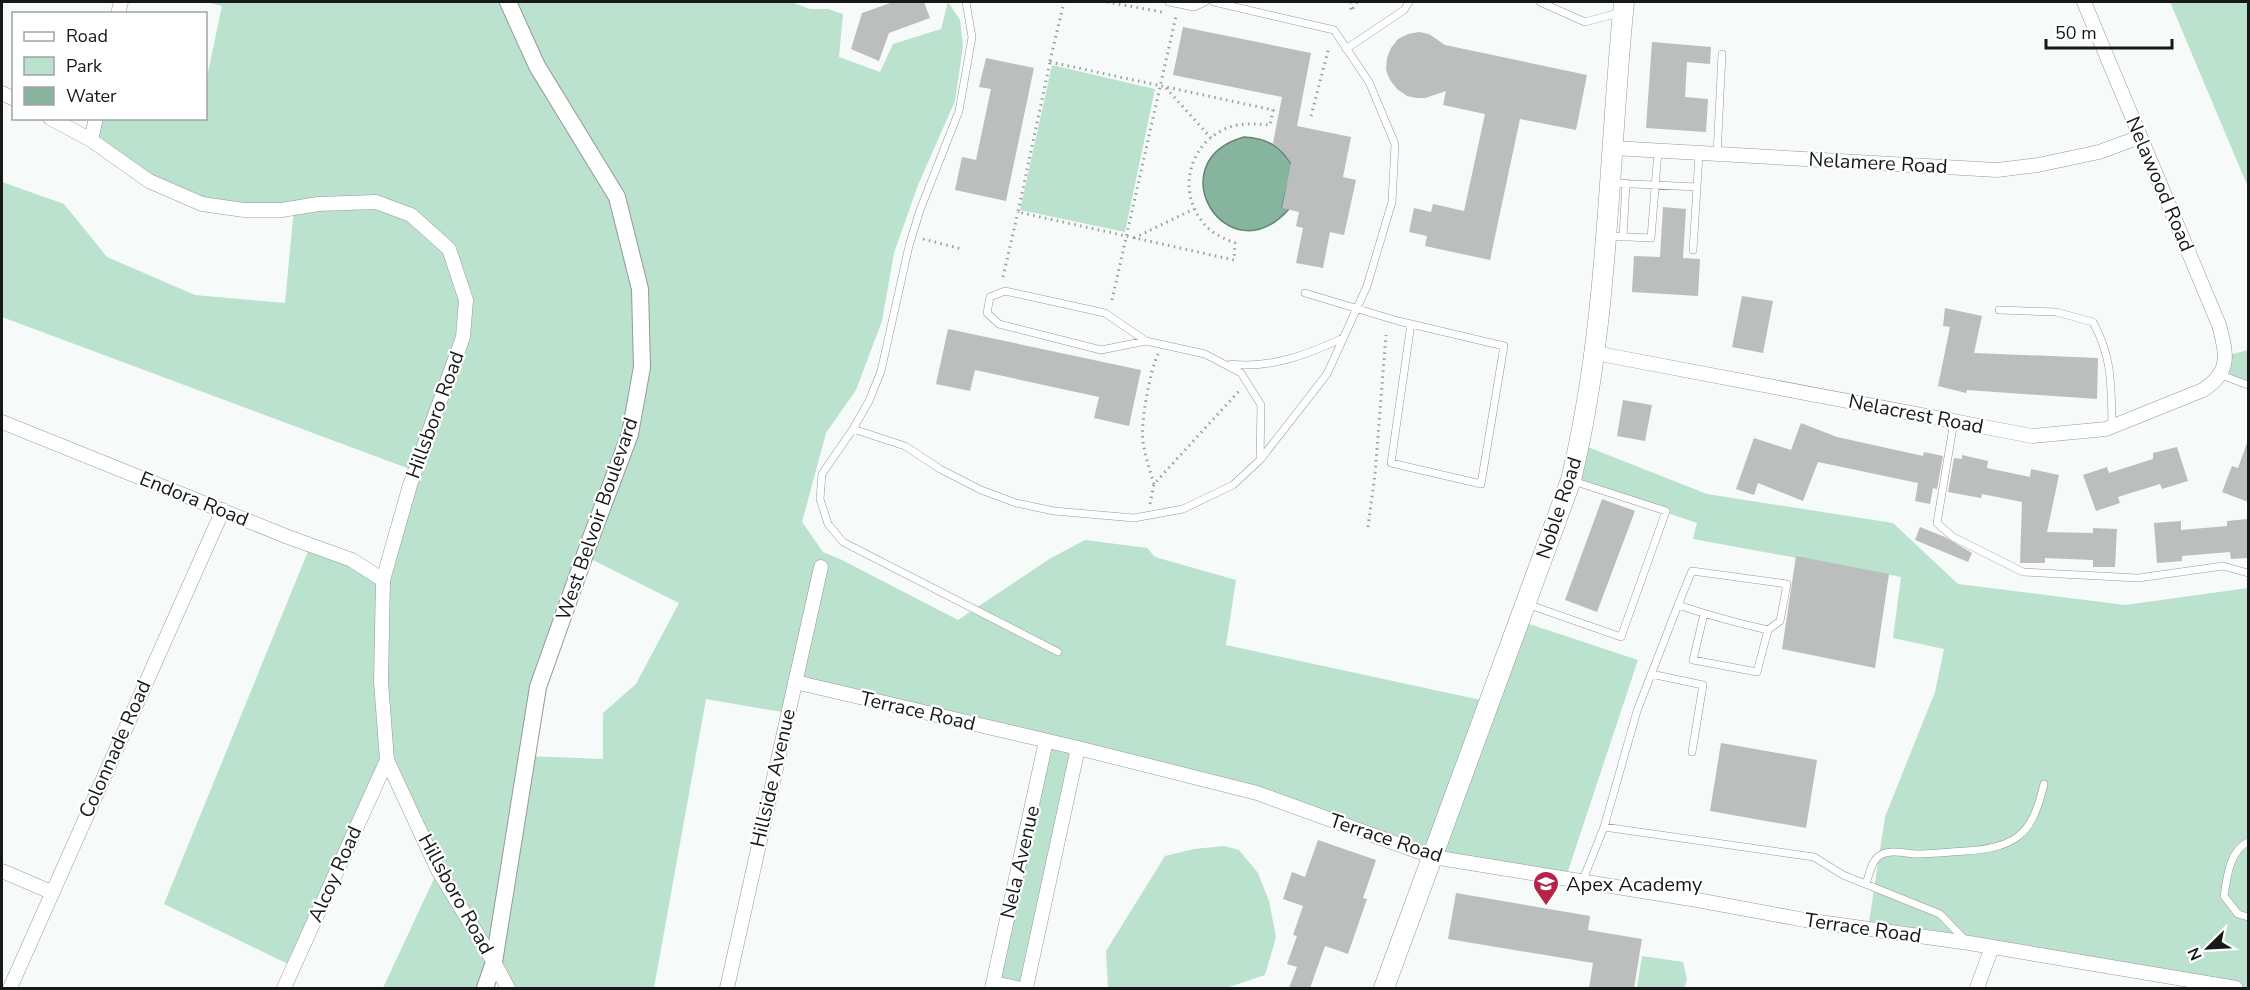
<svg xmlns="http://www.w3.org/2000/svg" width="2250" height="990" font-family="'Nunito Sans',sans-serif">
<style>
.green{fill:#bae2ce;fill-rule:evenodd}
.water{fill:#87b49e;stroke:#658576;stroke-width:1.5}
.building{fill:#bbbebd}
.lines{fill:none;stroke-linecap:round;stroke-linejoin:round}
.service-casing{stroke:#969997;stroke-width:8}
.minor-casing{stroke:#969997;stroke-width:15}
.tertiary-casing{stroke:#969997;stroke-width:18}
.secondary-casing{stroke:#969997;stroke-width:21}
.path{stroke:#9b9e9c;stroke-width:3;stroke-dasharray:1.5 4.5;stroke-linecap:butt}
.service{stroke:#fff;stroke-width:7}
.minor{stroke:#fff;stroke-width:14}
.tertiary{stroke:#fff;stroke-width:16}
.secondary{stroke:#fff;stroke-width:20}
.labels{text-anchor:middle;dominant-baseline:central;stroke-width:4.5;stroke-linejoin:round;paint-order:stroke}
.street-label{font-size:20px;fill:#171818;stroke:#fff}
.poi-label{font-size:20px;fill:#171818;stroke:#fff;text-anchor:start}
</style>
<rect width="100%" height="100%" fill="#f6faf8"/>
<path class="green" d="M207,2H791L810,9H828L843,14L839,57L880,72L893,44L941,29L948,2L960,20L963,46L955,101L918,185L894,253L882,321L856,390L826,433L802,522L823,552L842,560L958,620L1051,558L1085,540L1147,548L1155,557L1236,580L1226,645L1490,702L1520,621L1638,660L1565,880L1433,857L1257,793L1078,748L1026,988H992L1046,741L795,682L788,713L706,699L654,988H508L494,963L485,988H383L438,870L387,760L294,967L164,904L311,544L383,580L415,471L2,317V182L64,204L107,257L195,295L285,303L294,208L202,204L91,140L96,119L206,118V82L222,6ZM585,556L679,603L636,684L603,713V759L527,756L538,687Z
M2170,2H2248V187Z
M1052,65L1155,89L1125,232L1020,210Z
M2248,350V383L2223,370L2225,356Z
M1580,444L1707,494L1893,523L1958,584L2125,605L2248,588V988H2236L1868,929L1885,817L1935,692L1944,649L1893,638L1901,577L1693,539L1697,523L1571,480Z
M1224,846L1239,850L1258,873L1269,901L1276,937L1265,975L1226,988H1108L1106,951L1165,856L1194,849Z
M1642,956L1683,962L1687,980L1684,988H1637Z"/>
<path class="water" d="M1244,137C1267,138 1280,146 1292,165L1282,207L1289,209C1228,278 1156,162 1244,137Z"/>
<path class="building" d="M893,2H924L930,18L889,33L879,61L851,49L862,13Z
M1183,27L1311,53L1297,126L1351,137L1343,177L1356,180L1344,235L1330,232L1323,268L1296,263L1303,228L1296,226L1299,212L1282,208L1291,163L1284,153L1273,143L1282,97L1173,75Z
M1419,32L1429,34L1445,45L1587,75L1576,130L1520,119L1490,260L1425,246L1427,236L1409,232L1414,208L1431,212L1433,204L1464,211L1485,114L1443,105L1446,91L1425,98H1416L1407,96L1397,89L1390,80L1386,70L1387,58L1391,48L1398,39L1408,34Z
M1652,42L1711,47L1710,64L1687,62L1685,97L1708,99L1706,132L1646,128Z
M986,58L1034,68L1006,201L955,190L962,157L976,160L991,89L979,87Z
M1663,207L1686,209L1683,258L1700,259L1698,296L1632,292L1634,256L1660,257Z
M1742,296L1773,301L1763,353L1732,347Z
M1945,308L1982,316L1974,353L2098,358L2097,399L1967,390L1966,393L1938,386L1950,327L1943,326Z
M948,329L1141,370L1129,426L1094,418L1099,397L975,370L970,391L936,384Z
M1623,400L1652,405L1645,441L1617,436Z
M1801,423L1837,437L1923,456L1924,452L1943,456L1937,489L1933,488L1930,504L1915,501L1918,483L1818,462L1803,501L1758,483L1754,495L1736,489L1754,438L1791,450Z
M2247,443H2248V502L2222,492L2232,466L2238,468Z
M2177,447L2188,481L2162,489L2160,484L2118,497L2120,503L2096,511L2083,475L2107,467L2109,473L2153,459V453Z
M1962,455L1988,461L1987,468L2030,477L2031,469L2059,475L2047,532L2093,533V528L2117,529L2115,567H2093V560L2045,558V563H2020L2022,502L1982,494L1981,498L1948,492L1954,458L1962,459Z
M1602,499L1635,511L1597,612L1565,600Z
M2248,519V558L2231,559L2230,552L2182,556V561L2157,563L2154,523L2181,521V530L2227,526V521Z
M1920,527L1945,537L1972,553L1968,562L1915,540Z
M1796,556L1889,574L1875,668L1782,649Z
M1721,743L1817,760L1806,828L1710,811Z
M1318,840L1376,860L1363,898L1367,899L1348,954L1325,946L1310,988H1289L1297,967L1287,964L1297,936L1293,935L1303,906L1283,899L1292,872L1305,877Z
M1456,893L1590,916L1588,930L1642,939L1634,988H1589L1593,963L1448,939Z"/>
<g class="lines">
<defs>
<path id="service" d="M1169,2L1194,7L1205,2
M1214,2L1334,30L1369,82L1395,144L1392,202L1367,286L1327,374L1260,460
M1540,2L1585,22L1622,12
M1346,49L1404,10L1409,2
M1717,155L1722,54
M1612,183L1697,187L1693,250
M1697,187L1699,154
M1607,236L1651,238L1658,151
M1623,237L1626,183
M1305,293L1398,321L1411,324L1504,346L1481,484L1391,463L1411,324
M1999,310L2056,312L2093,322C2113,359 2111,386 2112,426
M1231,364C1270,369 1309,354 1343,338
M2221,375L2248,385
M1954,421L1937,523L1953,537L2023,572L2138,578L2223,566L2248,573
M853,429L869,401L881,371L909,246L920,210L959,111L972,37L966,2
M1527,604L1621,637L1666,511L1573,481
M1678,605L1692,571L1787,584L1780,621L1768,630
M1058,652L843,542L828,524L820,499L822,474L853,429L905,446L940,469L981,490L1016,503L1054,511L1134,518L1183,509L1233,485L1260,460L1261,405L1241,373L1205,354L1146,341L1105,313L1005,291L990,297L987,313L999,324L1101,350L1146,341
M1651,674L1703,685L1692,752
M1604,827L1637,711L1678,605C1708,615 1737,623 1768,630L1757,672L1693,660L1704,614
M2248,842C2229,851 2227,878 2224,896L2238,914L2248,917
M1582,882L1604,827L1814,857L1843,875L1940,914L1967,942
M1866,884C1869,875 1871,862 1879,856C1889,849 1904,853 1915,854C1932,854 1949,852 1966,851C2017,847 2032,835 2044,784"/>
<path id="minor" d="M118,14L121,2
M2,93L14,99
M50,118L91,140L149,181L202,204L244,210H282L318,204L376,202L411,215L449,249L466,300L463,337L410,485L383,580L381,682L387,760L438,870L494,962L508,988
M91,140L96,118
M1613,148L1997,170L2038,165L2099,152L2140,137
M1595,353L2032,436L2106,429L2203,390C2231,372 2227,354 2219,325L2084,2
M2,422L288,537L352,560L383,580
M795,682L1078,748L1257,793L1433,857L1697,900L1805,920L1969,943L2236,988
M2,871L51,892
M993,983L1017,988
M10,988L223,510
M284,988L387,760
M727,988L821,567
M992,988L1046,741
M1026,988L1078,748
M1977,988L1992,947"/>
<path id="tertiary" d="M485,988L494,962L538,687L592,535L630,434L642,367L640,289L617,197L537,66L508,2"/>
<path id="secondary" d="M1384,988L1571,480C1609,324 1608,161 1624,2"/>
</defs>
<use href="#service" class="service-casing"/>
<use href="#minor" class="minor-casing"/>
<use href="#tertiary" class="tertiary-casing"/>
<use href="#secondary" class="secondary-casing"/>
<path class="path" d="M1107,2L1162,12
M1351,2V11L1357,2
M1050,61L1064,2
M1050,62L1273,110L1270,125C1258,124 1245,123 1233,126C1192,138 1176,186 1201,220C1209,232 1222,238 1235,243L1234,260L1018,212Z
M1166,88L1211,138
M1311,116L1329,47
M1134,238L1194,209
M923,239L962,249
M1003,277L1018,212
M1112,300L1176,16
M1154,484C1150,470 1145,456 1143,442C1140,425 1150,370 1158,354
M1150,504L1154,484L1239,391
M1368,527L1375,474L1386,335"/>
<use href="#service" class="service"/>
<use href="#minor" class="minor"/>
<use href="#tertiary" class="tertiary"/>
<use href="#secondary" class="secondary"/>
</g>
<defs>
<symbol id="school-pin" viewBox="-11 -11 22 30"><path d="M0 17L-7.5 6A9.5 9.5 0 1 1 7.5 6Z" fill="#b52448" stroke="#fff"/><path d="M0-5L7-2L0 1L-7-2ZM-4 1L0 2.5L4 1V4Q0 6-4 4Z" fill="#fff"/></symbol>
</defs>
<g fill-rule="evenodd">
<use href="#school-pin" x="1531" y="869" width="30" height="40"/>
</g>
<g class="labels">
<g class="street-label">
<text transform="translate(1878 163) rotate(3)">Nelamere Road</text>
<text transform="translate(2160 184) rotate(67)">Nelawood Road</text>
<text transform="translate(1916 414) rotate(11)">Nelacrest Road</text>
<text transform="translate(435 415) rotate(-70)">Hillsboro Road</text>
<text transform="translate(194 499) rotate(22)">Endora Road</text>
<text transform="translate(1559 508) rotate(-72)">Noble Road</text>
<text transform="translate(597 519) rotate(-71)">West Belvoir Boulevard</text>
<text transform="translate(918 711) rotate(13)">Terrace Road</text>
<text transform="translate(115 749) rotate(-66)">Colonnade Road</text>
<text transform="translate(773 778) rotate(-77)">Hillside Avenue</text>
<text transform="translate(1386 838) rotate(18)">Terrace Road</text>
<text transform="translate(1020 862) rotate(-77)">Nela Avenue</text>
<text transform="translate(335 874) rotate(-66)">Alcoy Road</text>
<text transform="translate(456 894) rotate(61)">Hillsboro Road</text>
<text transform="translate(1863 928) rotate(8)">Terrace Road</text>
</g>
<g class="poi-label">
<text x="1566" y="884">Apex Academy</text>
</g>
</g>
<rect width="2250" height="990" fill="none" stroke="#171818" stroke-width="6"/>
<rect x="12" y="12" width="195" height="108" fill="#ffffff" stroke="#a2a3a3" stroke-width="1.5"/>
<rect x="24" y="32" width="30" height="9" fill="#ffffff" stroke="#a2a3a3" stroke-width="1.5"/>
<text x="66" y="42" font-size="18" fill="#171818">Road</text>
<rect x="24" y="57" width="30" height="18" fill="#bae2ce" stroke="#a2a3a3" stroke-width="1.5"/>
<text x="66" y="72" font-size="18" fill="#171818">Park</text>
<rect x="24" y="87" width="30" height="18" fill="#87b49e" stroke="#a2a3a3" stroke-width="1.5"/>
<text x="66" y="102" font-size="18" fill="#171818">Water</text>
<g transform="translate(2208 948) rotate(246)" stroke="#ffffff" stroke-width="4.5" paint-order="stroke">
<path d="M0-4.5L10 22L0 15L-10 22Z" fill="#171818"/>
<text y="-9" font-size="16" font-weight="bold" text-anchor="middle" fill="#171818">N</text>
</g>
<path d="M2046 39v9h126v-9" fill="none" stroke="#171818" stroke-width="3"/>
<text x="2055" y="39" font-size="18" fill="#171818" stroke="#ffffff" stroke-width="4.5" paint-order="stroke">50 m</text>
</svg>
